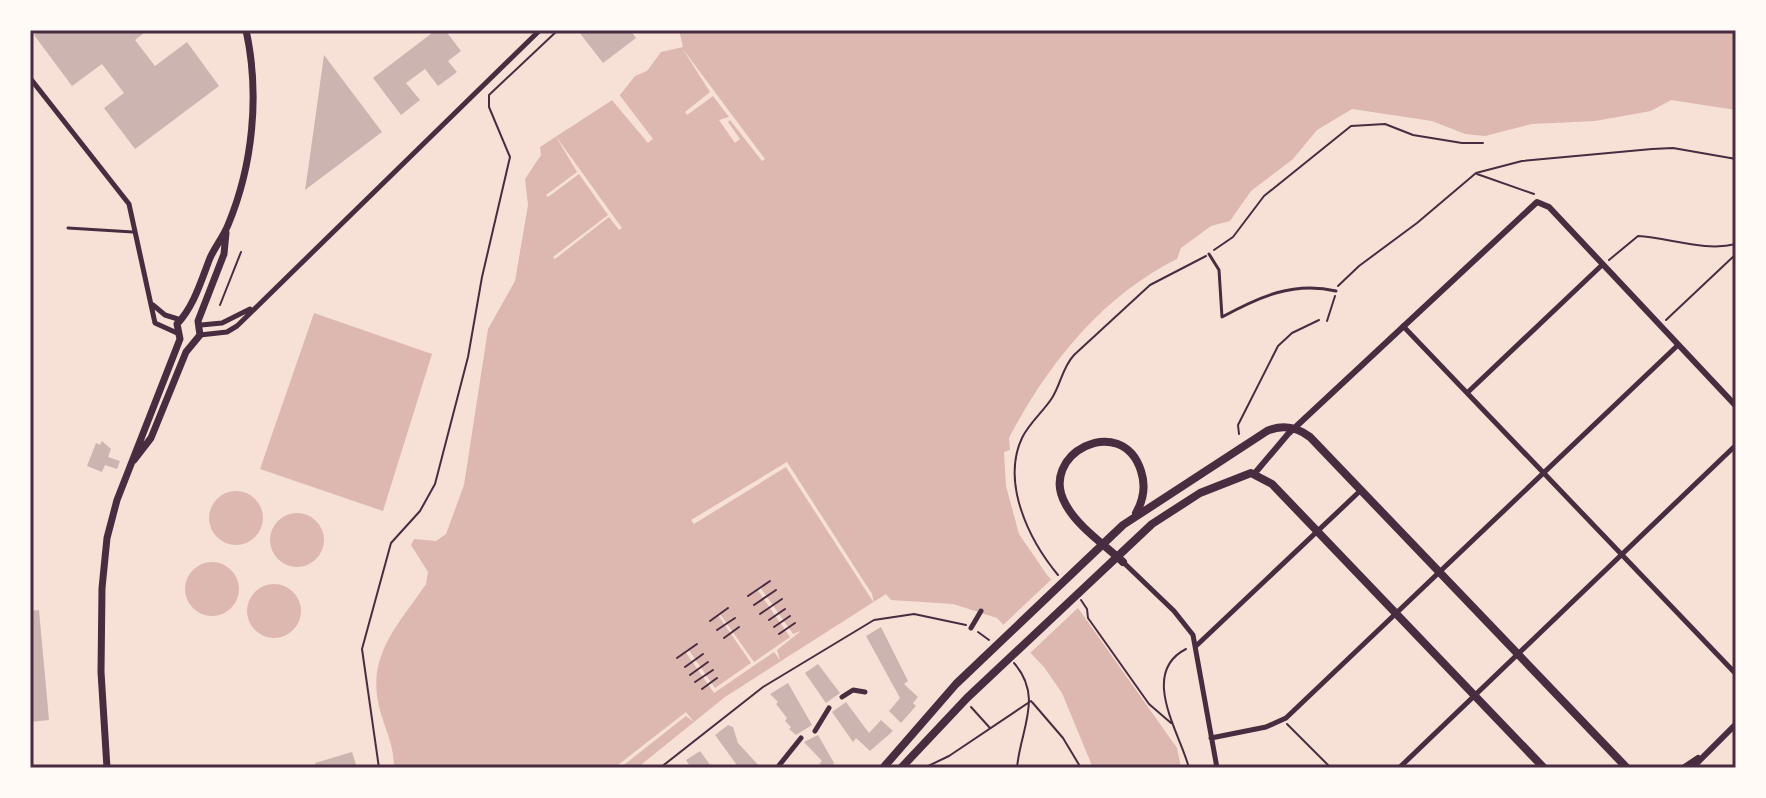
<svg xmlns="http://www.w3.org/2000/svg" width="1766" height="798" font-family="Ubuntu,sans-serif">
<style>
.water{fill:#dcb8b0}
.pier{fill:#f7e1d7}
.building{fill:#ccb4b1}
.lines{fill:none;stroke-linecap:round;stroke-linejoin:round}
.path{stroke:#4a2c40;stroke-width:2}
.service{stroke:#4a2c40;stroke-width:3}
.minor{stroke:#4a2c40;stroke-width:5}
.tertiary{stroke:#4a2c40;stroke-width:6}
.secondary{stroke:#4a2c40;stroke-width:7}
.primary{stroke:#4a2c40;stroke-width:8}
.neatline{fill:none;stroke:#4a2c40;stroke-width:3}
</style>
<rect width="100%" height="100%" fill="#f7e1d7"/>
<path class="water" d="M679,30H1736V110L1671,100L1651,111L1595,121L1532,124L1485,136L1465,134L1432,121L1352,109L1317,130L1293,159L1251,191L1230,221L1211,226L1181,248L1177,259C1102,296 1047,365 1009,438L1010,450L1004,452L1006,486L1019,534L1047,575L1078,608L1177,748L1181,768H1093L1062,693L1044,667L997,618L953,604L891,600L886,594L725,697L637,768H394C394,747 387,733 381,714C364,658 396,628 426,584L428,572L411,545L414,539L436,541L446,534L464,485L488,329L515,281L528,205L525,179L541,155L540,147L620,95L635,76L647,71L661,52L683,47Z
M314,313L432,354L383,511L260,469Z
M209 518a27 27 0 1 1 54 0a27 27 0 1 1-54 0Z
M270 540a27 27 0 1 1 54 0a27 27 0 1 1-54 0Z
M185 589a27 27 0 1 1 54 0a27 27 0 1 1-54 0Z
M247 611a27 27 0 1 1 54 0a27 27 0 1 1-54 0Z"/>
<path class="pier" d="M682,48L765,159L762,161L730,120L728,122L740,139L735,143L719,120L729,117L713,96L687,115L685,112L710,92Z
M618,93L653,139L648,143L611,99Z
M555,135L622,228L619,230L609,217L555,259L553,257L608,215L579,174L548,197L546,195L577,172Z
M787,462L872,594L874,603L786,467L694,524L691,520Z
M1054,577L1081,605L1028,655L1001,627Z
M760,587L793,634L801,631L777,650L780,660L774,652L714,693L685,651L688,649L715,688L751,663L718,615L720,614L754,662L790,637L757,589Z
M686,712L694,722L686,716L620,768H614Z"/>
<path class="building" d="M41,30H142L144,33L135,40L155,66L187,42L219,86L135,149L104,108L124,93L102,64L72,86L34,35Z
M436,30H445L461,51L448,61L457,72L438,86L425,69L406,83L420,100L401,115L373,78Z
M582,30H630L636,38L603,63L579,32Z
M324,55L382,132L305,190L309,163Z
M102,441L111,449L108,457L120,461L117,469L105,465L102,472L87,466L96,443L100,445Z
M39,610L49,720L30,722V611Z
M881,627L908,681L904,684L918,697L913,703L916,706L901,723L889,711L900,698L866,636Z
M818,664L840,693L826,703L805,673Z
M788,683L812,725L796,735L789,729L791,727L785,721L787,718L776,704L778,702L770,694Z
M846,702L869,733L881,720L893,731L870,751L856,738L853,742L832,712Z
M728,725L733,727L738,743L761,768H739L715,735Z
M818,735L834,763L830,768L819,764L822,761L804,742Z
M700,751L711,766L712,768H691L686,760Z
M352,752L357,768H316L315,763Z"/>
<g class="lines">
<path class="path" d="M1477,174L1534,194
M1214,250L1233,237L1264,196L1351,126L1385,124L1413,135L1462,143H1483
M1609,260L1638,236C1670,238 1705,252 1736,244
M1338,286L1359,266L1417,223L1476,173L1522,161L1652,149L1673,148L1736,159
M220,305L241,252
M1666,320L1736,254
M1327,321L1335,296
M1239,434L1238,425L1278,346L1292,333L1319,320
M1058,575C1029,540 1001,483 1022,438C1029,423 1043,412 1052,398C1061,384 1062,368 1074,355L1150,285L1206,256
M748,596L770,581
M1081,600L1087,609L1088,618L1149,704L1171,723
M754,605L776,590
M760,614L782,599
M769,620L785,609
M710,621L728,608
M774,627L790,616
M717,630L735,618
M978,632L989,640
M779,634L795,623
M724,638L739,627
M1186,649C1139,673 1180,733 1189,768
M677,658L697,644
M1014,663C1044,697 1020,730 1017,768
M685,667L703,654
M690,675L708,662
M695,682L713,670
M702,689L717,678
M1032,702L1063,738L1081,768
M971,707L990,728
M1287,724L1331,768
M379,768L362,649L391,543L420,511L435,484L468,357L482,277L510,157L489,107V95L558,30
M660,768L763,687L874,620L914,614L966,625
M924,768L949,756L1031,701"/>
<path class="service" d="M68,228L133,232
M1209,254L1219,270L1222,317C1259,297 1293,281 1336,291"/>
<path class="minor" d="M30,78L129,204L155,323L177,333
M153,305L165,315L181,320
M201,325L222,323L250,309
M1403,326L1736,674
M200,335L227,332L237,326L540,30
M1467,393L1602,265
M1123,562L1174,611L1193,635L1217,768
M971,628L981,611
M1196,646L1361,490
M842,697L853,690L865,692
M815,731L829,708
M1211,738L1266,727L1286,718L1678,345
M777,768L801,738
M1399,768L1736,445"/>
<path class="tertiary" d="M1255,473L1288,434L1537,202L1549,207L1736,406
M1683,768L1698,758
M1692,768L1736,724"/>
<path class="secondary" d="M134,460L151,438L186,352L200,335L198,321L224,254L226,233
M107,768L101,672L102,588L107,538L117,500L180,339L177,324C194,306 201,281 210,258C215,247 223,237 228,225C253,165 260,94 246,30"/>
<path class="primary" d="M1123,562C1105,545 1078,527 1066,505C1036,454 1122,411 1141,471C1146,486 1144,499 1136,513
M883,768L956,684L1123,525L1267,431C1283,424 1297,427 1310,437L1627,768
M901,768L967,698L1152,524L1200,493L1251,473L1272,484L1544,768"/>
</g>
<rect width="1766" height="798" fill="none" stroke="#fffaf5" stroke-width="64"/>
<rect x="32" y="32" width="1702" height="734" class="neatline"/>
</svg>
